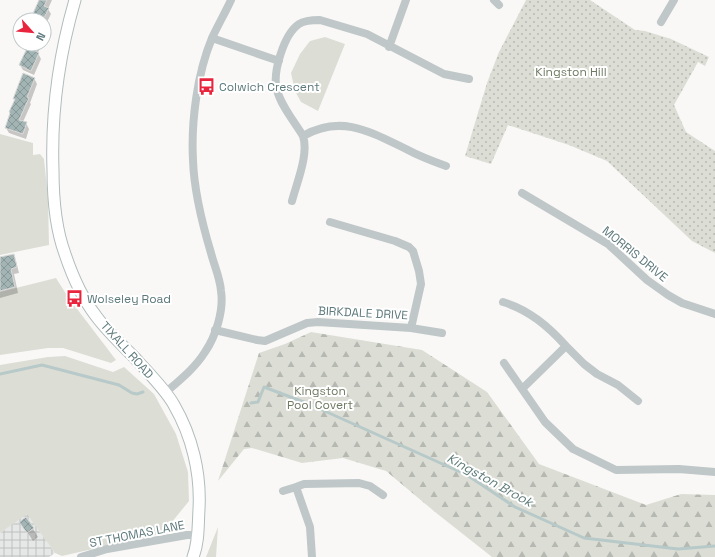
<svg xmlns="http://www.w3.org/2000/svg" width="715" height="557" font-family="'Space Grotesk',sans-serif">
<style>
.industrial{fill:url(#industrial-grid)}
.green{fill:#dcded5}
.forest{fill:url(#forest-firs)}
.park{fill:url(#park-dots)}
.shadow{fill:#0003}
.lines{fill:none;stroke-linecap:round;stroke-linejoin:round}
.stream{stroke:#b7c9c8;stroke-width:3}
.building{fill:url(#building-cross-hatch);stroke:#dadad8}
.secondary-casing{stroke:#b1bcbd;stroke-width:13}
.street{stroke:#bfc7c8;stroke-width:8}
.secondary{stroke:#fff;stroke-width:11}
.labels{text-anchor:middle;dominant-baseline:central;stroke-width:4;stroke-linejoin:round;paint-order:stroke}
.park-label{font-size:12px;fill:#6f7a62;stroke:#fff}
.poi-label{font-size:12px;fill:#5e797c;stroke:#fff;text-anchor:start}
.street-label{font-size:12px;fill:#5e797c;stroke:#fff}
.water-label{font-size:13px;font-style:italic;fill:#5e7c79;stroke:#fff}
</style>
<defs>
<pattern id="industrial-grid" width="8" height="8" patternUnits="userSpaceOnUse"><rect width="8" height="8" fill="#e6e8e7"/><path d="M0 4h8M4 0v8" fill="none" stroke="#bec1c0"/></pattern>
<pattern id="forest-firs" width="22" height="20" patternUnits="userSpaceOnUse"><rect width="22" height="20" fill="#dcded5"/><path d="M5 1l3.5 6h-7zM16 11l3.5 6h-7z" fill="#b6b9b2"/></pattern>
<pattern id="park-dots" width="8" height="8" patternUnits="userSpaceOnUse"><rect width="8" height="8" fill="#dcded5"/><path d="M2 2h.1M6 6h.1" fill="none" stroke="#b6b9b2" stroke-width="1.8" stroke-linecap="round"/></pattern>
<pattern id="building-cross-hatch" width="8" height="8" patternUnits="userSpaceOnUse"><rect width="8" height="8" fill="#a3b4b4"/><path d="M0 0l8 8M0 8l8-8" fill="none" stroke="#889797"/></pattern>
</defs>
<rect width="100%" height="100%" fill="#f9f8f6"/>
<path class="industrial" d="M27,513L55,553L49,557H0V533Z"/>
<path class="green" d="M325,37L345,44L318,111L301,102L295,91L291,73L300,54L310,41Z
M0,134L33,143V155L40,154L44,159L48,198L49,245L0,255Z
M56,278L68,297L116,360L111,363L63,348H48L0,355V292Z
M65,356L113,372L124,367L154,394L176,434L188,472L189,501L163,533L62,556L55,553L27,514L0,533V365L48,357Z
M218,527L216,557H206Z"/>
<path class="forest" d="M311,332L422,350L487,392L539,464L646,505L681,494L715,495V557H492L435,512L386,471L343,458L302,463L252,448L244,449L218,481L259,353L285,344Z"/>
<path class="park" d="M526,0H590L635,30L645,31L671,39L709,57L705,66L698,62L674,105L686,132L715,151V253L692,241L607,161L569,145L508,125L491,164L465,156L487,83L499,52Z"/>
<path class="shadow" d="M40,0H52L48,9L51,14L44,28V20H32Z
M25,44H41L38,53L41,59L34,75L23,70L20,65L28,48Z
M34,78L37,84L30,103L31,104L23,122L26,123L29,129L26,139L9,133L6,128L15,100L14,99Z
M13,255L16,261L19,273L14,274L18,293L0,298V258Z
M33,529L38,537L33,541L26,530Z"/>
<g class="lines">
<path class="stream" d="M0,374L42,365L119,385L132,393L137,394L143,392
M251,403L258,402L264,387L309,404L467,475L515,507L584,538L678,549L715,546"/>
</g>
<path class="building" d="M39,0H47L44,6L49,8L43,20H30Z
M29,44H37L35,51L39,53L31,71L19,65Z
M23,73L35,78L27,97L29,98L19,120L27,122L23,134L5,128L10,113L9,112L15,99H13Z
M14,254L17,267L11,269L15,287L0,291V257Z
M26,517L34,528L27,533L19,522Z"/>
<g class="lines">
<defs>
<path id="secondary" d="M75,0C59,55 51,112 53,170C53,199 55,227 65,254C72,275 82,298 96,316C107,331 120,343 133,356C145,369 166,390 174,405C192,436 201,473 199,509C198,525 199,542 193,557"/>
</defs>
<use href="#secondary" class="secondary-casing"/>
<path class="street" d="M494,0L499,5
M661,22L674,0
M212,38L279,61
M389,47L406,0
M303,136C341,114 371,132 406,149C419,156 432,161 446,166
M522,193L608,244L647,280L668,295L682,303L715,314
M292,201C297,182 309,154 303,136C294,121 281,106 277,90C272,73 284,34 299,24C305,20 313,20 320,20L367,34L444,74L469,79
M330,222L395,241L409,247L413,251L419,271L421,284L411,328
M503,302C529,310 548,326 566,346
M215,330L257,340L265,341L307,323L318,322L411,328L442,333
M504,363L545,422L573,449L616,470L679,469L715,472
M522,389L566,346L584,364L597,374L618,385L638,401
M165,393C180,380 195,368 205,352C216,336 224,310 221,291C220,278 214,265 211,253C202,223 194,192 193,160C191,122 197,74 212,38C218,25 225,13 231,0
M283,491L296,487
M81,557L107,549L187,535H197
M312,557L310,527L296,487L304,484L359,483L370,486L383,495"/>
<use href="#secondary" class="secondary"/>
</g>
<defs>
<symbol id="bus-bare" viewBox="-9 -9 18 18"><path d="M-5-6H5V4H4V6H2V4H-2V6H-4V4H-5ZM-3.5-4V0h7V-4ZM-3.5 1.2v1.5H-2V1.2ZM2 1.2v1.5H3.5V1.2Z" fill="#e9253d" stroke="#fff" stroke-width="2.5" paint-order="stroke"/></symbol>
</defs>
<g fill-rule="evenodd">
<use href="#bus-bare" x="194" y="74" width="25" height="25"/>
<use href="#bus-bare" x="62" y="286" width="25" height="25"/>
</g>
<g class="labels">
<g class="park-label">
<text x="571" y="72">Kingston Hill</text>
<text x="320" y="391">Kingston<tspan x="320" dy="14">Pool Covert</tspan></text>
</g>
<g class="poi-label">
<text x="219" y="87">Colwich Crescent</text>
<text x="87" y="299">Wolseley Road</text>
</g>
<g class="street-label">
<text transform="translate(635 254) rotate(39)">MORRIS DRIVE</text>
<text transform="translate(363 313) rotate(3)">BIRKDALE DRIVE</text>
<text transform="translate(127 350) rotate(48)">TIXALL ROAD</text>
<text transform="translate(137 534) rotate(-11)">ST THOMAS LANE</text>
</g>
<g class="water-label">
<text transform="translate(490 480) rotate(29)">Kingston Brook</text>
</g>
</g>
<g transform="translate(32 32) rotate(117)"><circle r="19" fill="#ffffff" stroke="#bfc9cb"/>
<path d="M0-3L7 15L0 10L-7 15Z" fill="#e9253d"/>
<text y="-6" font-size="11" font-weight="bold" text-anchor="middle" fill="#5e797c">N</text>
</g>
</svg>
